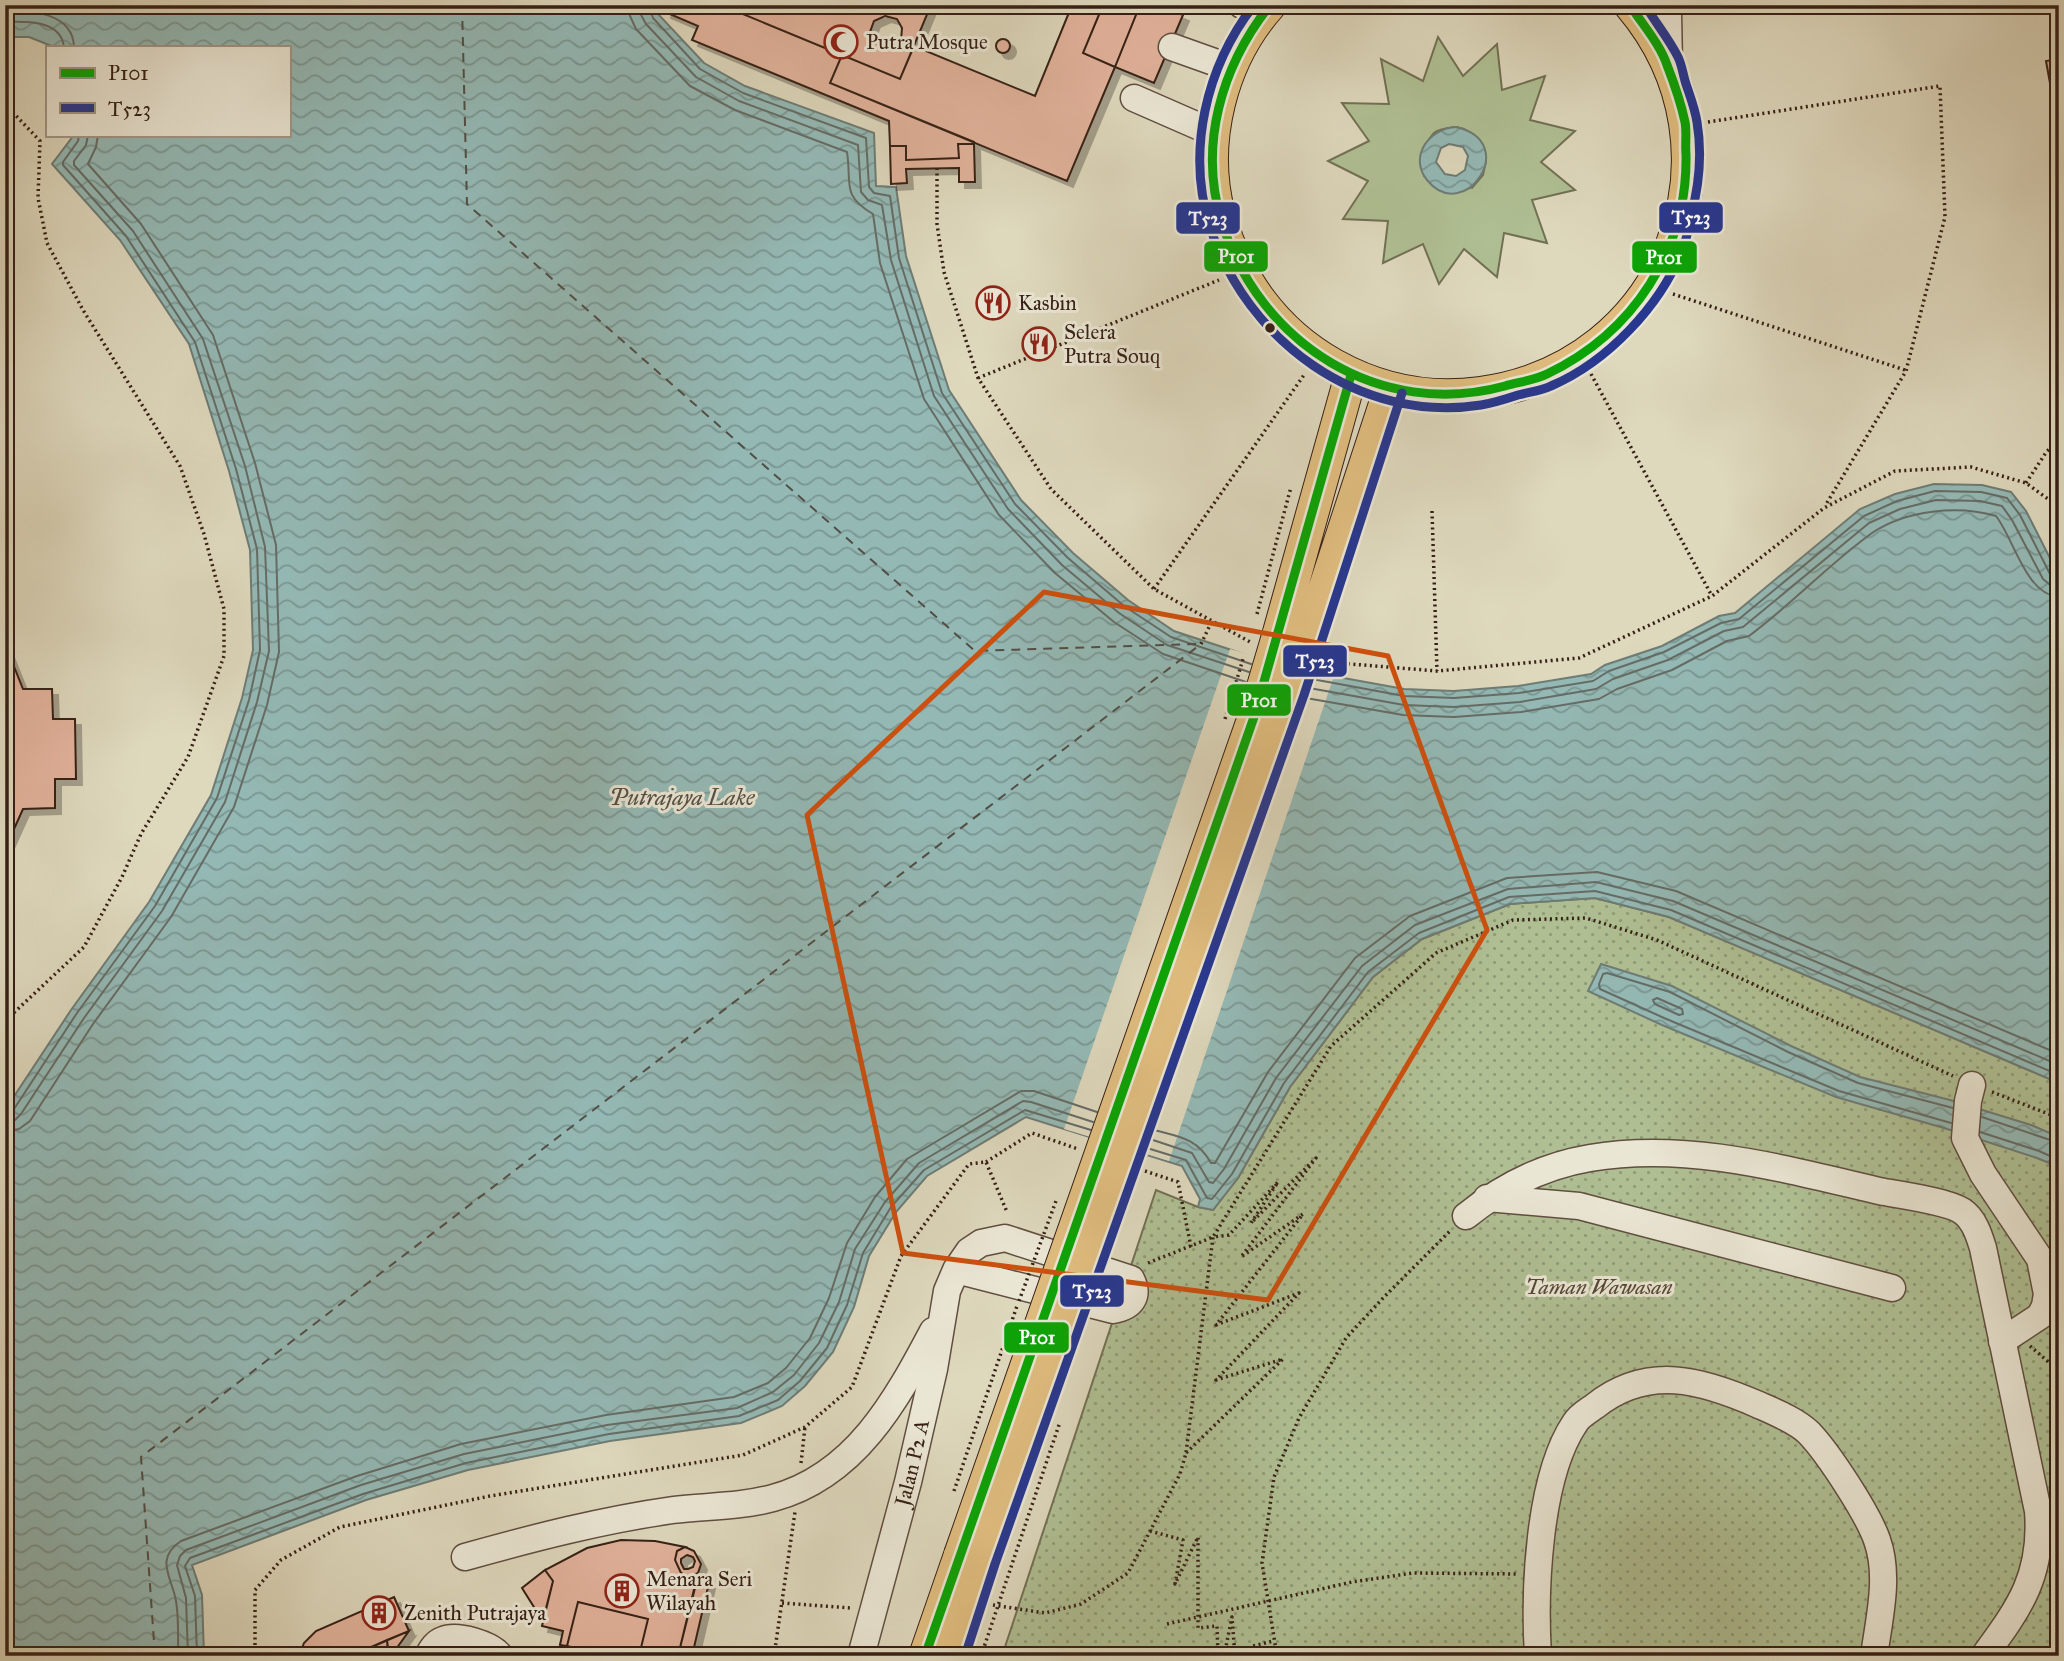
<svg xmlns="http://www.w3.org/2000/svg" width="2064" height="1661" font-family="'IM FELL Great Primer',serif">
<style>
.grass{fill:#afbf93;stroke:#727054;stroke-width:2;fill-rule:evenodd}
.park{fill:url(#park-dots);stroke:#727054;stroke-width:2}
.water{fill:url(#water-waves);stroke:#6e7c75;stroke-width:2;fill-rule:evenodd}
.pier{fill:#ded8bd}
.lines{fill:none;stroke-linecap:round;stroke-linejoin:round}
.shore{stroke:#656c66;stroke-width:2}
.ferry{stroke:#524e46;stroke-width:2;stroke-dasharray:9 7;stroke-linecap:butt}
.building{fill:#e1b29b;stroke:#362016;stroke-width:2;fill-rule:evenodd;filter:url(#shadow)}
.minor-casing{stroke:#604e40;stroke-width:29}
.major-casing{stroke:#362016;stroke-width:34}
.path{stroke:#362016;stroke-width:3.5;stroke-dasharray:2 3.5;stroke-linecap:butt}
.minor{stroke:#eae6d4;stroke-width:26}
.major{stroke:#dfbc7e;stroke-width:32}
.major-bridge-casing{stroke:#362016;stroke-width:34;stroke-linecap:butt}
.path-bridge{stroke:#362016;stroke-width:3.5;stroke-dasharray:2 3.5;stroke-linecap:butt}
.major-bridge{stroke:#dfbc7e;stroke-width:32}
.bus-1-casing{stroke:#eae6d4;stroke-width:14}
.bus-2-casing{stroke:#eae6d4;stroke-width:14}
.bus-1{stroke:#0ba406;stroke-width:9}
.bus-2{stroke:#283890;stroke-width:9}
.marked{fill:none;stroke:#cd500e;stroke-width:5;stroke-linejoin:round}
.bus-dot{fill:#362016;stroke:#eae6d4;stroke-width:2.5}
.labels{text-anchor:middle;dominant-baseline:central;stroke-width:6;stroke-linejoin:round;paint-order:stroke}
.poi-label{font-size:21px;fill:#362016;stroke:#eae6d4;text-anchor:start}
.park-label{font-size:21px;font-style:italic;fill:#544835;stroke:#eae6d4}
.street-label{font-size:21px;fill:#362016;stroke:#eae6d4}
.water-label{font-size:23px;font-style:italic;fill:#524e46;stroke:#eae6d4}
.line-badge{stroke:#eae6d4;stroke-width:2.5}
.badge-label{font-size:19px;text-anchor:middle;font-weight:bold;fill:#fff}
</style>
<defs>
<pattern id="park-dots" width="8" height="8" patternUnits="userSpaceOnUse" patternTransform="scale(1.75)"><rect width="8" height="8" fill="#afbf93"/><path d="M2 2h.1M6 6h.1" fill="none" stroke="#8f9b77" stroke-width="1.8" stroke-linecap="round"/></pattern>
<pattern id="water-waves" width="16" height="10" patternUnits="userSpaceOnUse" patternTransform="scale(1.75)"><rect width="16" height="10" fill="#94b9b5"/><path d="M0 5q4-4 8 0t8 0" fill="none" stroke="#7a9692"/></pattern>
<filter id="shadow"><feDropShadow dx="6" dy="6" stdDeviation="0" flood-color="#0004"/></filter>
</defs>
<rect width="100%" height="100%" fill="#ded8bd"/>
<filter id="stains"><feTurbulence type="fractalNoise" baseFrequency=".00286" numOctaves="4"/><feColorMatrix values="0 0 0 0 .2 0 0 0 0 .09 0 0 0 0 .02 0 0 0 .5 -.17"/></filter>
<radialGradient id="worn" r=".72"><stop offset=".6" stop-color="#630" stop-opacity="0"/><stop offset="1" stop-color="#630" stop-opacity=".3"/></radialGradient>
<path class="grass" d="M1438,37L1463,76L1497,44L1502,90L1545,76L1530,120L1575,131L1541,162L1575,190L1532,200L1547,243L1504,233L1497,277L1464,249L1439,284L1423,244L1383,263L1388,221L1343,219L1368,181L1328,161L1369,141L1342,103L1389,104L1381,59L1423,81ZM1456,127L1464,129L1486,161L1483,175L1472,188L1424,176C1419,162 1424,144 1434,133C1440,128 1449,128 1456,127Z"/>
<path class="park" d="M1595,898L1669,917L2059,1083V1656H1002L1156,1190L1198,1207L1213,1210L1238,1178L1290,1087L1373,977L1422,939L1510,904Z"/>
<path class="water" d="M5,5H653L658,14L704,63L745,86L874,133L876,186L896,187L906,256L949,390L1021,500L1073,553L1128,600L1174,631L1283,667L1404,689L1454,691L1518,686L1591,674L1605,665L1662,646L1719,616L1735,613L1860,509L1895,494L1934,484L1982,485L2011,492L2026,511L2059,576V1083L1669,917L1595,898L1510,904L1422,939L1373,977L1290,1087L1238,1178L1213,1210L1198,1207L1200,1199L1182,1166L1026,1117L927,1176L896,1212L869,1256L854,1307L833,1352L805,1386L782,1406L741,1423L610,1441L468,1470L366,1500L192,1565L202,1595L204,1656H5V1110L71,1010L149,902L211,795L242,698L253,650L250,550L229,471L189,344L120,240L52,164L74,135H289V47H54L29,37H5Z
M1456,127C1522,142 1464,226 1427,180C1408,156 1430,128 1456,127ZM1449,144L1463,147L1468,156L1465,170L1456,176L1445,174L1436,162L1441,148Z
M1601,964L1672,986L1791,1046L1860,1077L1950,1100L2031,1125L2059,1137V1167L2037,1158L1944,1128L1836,1097L1662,1025L1588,991Z"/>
<path class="pier" d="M1230,649L1334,676L1169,1161L1064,1129Z"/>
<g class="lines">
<path class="shore" d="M628,5L630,16L636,29L690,86L735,110L847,152C852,185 841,195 873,214L880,263L924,399L999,515L1055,573L1114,622L1163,654L1246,682
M639,5L640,13L646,24L696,77L739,101L858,145L861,192L868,200L882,205L891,260L934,396L1008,509L1062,565L1119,613L1167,645L1249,672
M648,5L653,18L700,69L743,93L866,138L869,187L874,193L890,196L899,258L942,393L1015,504L1068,558L1124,606L1171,637L1251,664
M5,11C32,10 73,13 74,47
M5,22C26,21 61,20 64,47
M1312,679L1404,696L1454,698L1519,693L1593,681L1609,671L1664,652L1721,623L1739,619L1864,516L1897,501L1935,491L1981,492L2007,498L2020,515L2050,574L2059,577
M1309,688L1404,705L1454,707L1520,702L1596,689L1613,679L1668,660L1724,631L1743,627L1869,523L1900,509L1936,500L1980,501L2002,506L2012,520L2043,579L2049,584L2059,586
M1306,698L1403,715L1454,717L1521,712L1599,699L1617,689L1672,670L1727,641L1749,636C1792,604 1829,564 1872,533C1906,510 1958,505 1996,516C2014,539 2026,595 2059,597
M1657,998L1682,1009L1683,1014L1679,1015L1655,1004L1653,1000Z
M5,1113L14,1109L77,1013L155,906L217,798L249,700L260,650L257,549L236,469L195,342L126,236L63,165V162L78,141L79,135
M1982,1117L2059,1143
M5,1122L15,1120L21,1114L84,1018L162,911L225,802L257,702L269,651L265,547L245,466L203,339L133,231L74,165V161L86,145L88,135
M1951,1123L1839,1091L1664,1018L1600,989L1599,984L1603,974L1607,973L1670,992L1788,1052L1858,1083L1953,1108
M1154,1130C1180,1137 1197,1138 1211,1163H1215L1268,1072L1355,958L1410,916L1507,878L1597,872L1676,891L2059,1054
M5,1132L19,1129L30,1121L93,1024L171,917L234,807L267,705L279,652L276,545L255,463L213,335L141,224L88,164L96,147L98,135
M1980,1132L2039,1151L2059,1160
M1150,1139L1192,1153L1209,1182L1213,1183L1224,1169L1276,1078L1362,966L1415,925L1508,889L1596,882L1673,901L2059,1065
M1147,1148L1186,1160L1207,1198L1212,1199L1232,1174L1284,1083L1368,972L1419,933L1509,897L1595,891L1671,910L2059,1075
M178,1656C178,1638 179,1618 176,1601C172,1577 154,1559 181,1541L357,1476L461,1444L606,1415L734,1397L768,1383L786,1368L810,1338L829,1298L847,1243L875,1197L907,1159L1021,1091H1034L1097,1112
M188,1656L186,1598L177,1565L180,1556L186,1550L361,1485L464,1454L607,1425L737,1408L773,1392L794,1375L819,1343L839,1302L855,1249L885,1202L919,1163L1023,1101L1031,1102L1093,1122
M197,1656L195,1596L185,1566L190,1558L363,1494L466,1463L609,1434L739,1416L778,1400L800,1381L827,1348L847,1305L863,1253L891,1207L924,1170L1025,1110L1091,1130"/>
<path class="ferry" d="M462,5L467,204L975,651L1199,644
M155,1656L141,1457L1201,644"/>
</g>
<path class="building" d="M668,5H721L842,55L830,83L974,142V144H958L959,158L906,160V146H890L889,121L692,40L698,26L665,12Z
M721,5H859L880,14L884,5H931L900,79ZM885,16L897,19L902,28L901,40L889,48L875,43L870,32L874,21Z
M1072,5H1103L1083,53L1115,67L1067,181L830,83L842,55L900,79L914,46L1035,96Z
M1103,5H1140L1115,67L1083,53Z
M1140,5H1158L1183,15L1154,83L1115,67Z
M996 46a7 7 0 1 1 14 0a7 7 0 1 1-14 0Z
M2059,59V133L2046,61Z
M958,144H974L975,182H959V168L906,169L907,183L891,184L890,146H906V160L959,158Z
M5,644L23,689H52L53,719H75L76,779H55V808L23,809L5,849Z
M621,1540L655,1541L685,1547L677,1551L675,1560L681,1573L690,1577L698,1573L678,1656L656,1653V1656H639L648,1619L578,1602L567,1646L560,1645L563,1631L542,1626L553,1581L545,1570L587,1548Z
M685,1547L694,1551L701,1564L698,1573L690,1577L681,1573L675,1560L677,1551ZM687,1555L693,1557L695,1561L693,1567L688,1569H684L681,1563V1559Z
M545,1570L553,1581L544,1616L539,1615L522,1588Z
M697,1580L709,1583L692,1656H678Z
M394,1597L409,1631L351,1656H299L304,1643L316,1631Z
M578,1602L648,1619L639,1656H606L567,1646Z
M409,1631L391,1656H388L387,1640Z
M387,1640L388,1648L373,1654L371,1647Z
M560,1645L567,1646L606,1656H558Z
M371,1647L373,1654L388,1648V1656H351Z"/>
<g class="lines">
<defs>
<g id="minor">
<path d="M1242,5L1262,14"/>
<path d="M1172,47L1231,68"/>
<path d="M1669,65L1668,12L1671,5"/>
<path d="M1134,98L1214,133"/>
<path d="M1972,1085L1968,1101L1965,1138L1983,1174L2040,1259L2047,1294L2045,1306L2040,1316L2002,1341"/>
<path d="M1487,1198L1579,1206L1892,1288"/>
<path d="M1466,1216C1503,1186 1542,1166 1590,1158C1689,1141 1788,1170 1884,1192C1902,1195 1949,1202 1962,1211C1974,1219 1979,1235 1983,1248L2038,1511C2043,1575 2020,1607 1984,1656"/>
<path d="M465,1557C533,1538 602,1520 673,1510C706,1506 740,1507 773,1498C855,1476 896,1401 933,1331"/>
<path d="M428,1656C432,1649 435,1643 443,1640C457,1634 491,1644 500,1656"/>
<path id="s1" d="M861,1656L908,1482L934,1369L947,1291L956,1270L969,1251L981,1243L1005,1238L1131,1279C1140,1297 1131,1307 1113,1310L956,1270"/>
<path d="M1538,1656C1534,1592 1538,1478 1575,1423C1579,1416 1588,1411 1595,1406C1648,1364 1702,1380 1759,1405C1775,1412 1797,1421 1809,1433C1829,1454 1868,1514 1877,1540C1890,1576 1879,1619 1874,1656"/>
</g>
<path id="major" d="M1270,5C1221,60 1200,142 1219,214C1236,278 1275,332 1334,365C1379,390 1429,400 1480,393C1669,368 1753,150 1630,5
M1278,636L1351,375
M1306,645L1390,389
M925,1656L960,1555
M952,1656L983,1560"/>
</defs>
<use href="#minor" class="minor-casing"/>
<use href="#major" class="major-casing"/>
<path class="path" d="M5,104L40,141L38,198L47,243L83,310L180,466L204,534L224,609V656L188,757L141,834L122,877L84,947L5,1021
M1708,122L1940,86L1945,217L1906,371L1825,506
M937,168V224L944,272L978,378L1051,489L1154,589L1252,643
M1673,294L1905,370
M1591,374L1712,596
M978,378L1219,280
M2026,483L2047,451L2059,442
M1432,511L1437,671
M1154,589L1304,375
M1257,614L1291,487
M1201,644L1212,621
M1326,662L1437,671L1579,658L1712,596L1824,508L1895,471L1971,467L2026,483L2059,507
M1992,1092L2059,1118
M986,1162L1032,1133L1078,1149
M1145,1171L1178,1182L1191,1247
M1148,1263L1213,1237L1331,1046L1436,953L1513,920L1586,918L1657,940L1953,1076
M2030,1346L2059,1371
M801,1463L805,1427
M954,1491L1017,1306
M1150,1531L1183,1540L1175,1584L1198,1537V1628L1217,1626L1218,1656
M782,1603L851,1608
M993,1605L1045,1613L1081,1604L1128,1573L1180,1474L1186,1453L1213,1237L1229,1235L1278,1182L1251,1223L1316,1158L1241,1257L1303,1214L1216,1325L1299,1293L1216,1380L1283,1359L1186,1453
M1167,1624L1352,1582L1413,1573L1518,1574
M255,1656V1590L281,1560L340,1527L490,1496L743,1455L805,1427L852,1387L901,1256L969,1164L986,1162L1007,1212
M774,1656L795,1512
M981,1656L1060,1422
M1224,1656L1232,1617L1235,1656
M1249,1656L1253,1646L1273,1641
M1277,1656L1262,1563L1274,1477L1299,1418L1346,1338L1384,1297L1451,1230"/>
<use href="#minor" class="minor"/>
<use href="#major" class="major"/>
<defs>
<path id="major-bridge" d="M960,1555L1254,717L1278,636
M983,1560L1306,645"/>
</defs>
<use href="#major-bridge" class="major-bridge-casing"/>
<path class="path-bridge" d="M1225,719L1243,659
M1019,1301L1056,1201"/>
<use href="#major-bridge" class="major-bridge"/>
<defs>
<path id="bus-1" d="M1270,5C1221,67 1198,146 1222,223C1260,344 1380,420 1505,386C1519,382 1535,380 1547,374C1633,333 1688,250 1686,154C1685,144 1687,132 1685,122C1681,103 1674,83 1667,65C1660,44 1642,24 1630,5
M925,1656L1254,717L1351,375"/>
<path id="bus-2" d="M1254,5C1206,67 1186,151 1210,227C1246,340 1359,424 1481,405C1493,403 1506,399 1518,395C1529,392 1541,391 1551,386C1607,362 1661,306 1683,248C1687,238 1689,226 1691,216C1699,186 1702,152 1697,122C1695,109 1690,96 1686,84C1683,75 1682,65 1678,57C1669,39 1655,22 1645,5
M965,1656L995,1564L1304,695L1402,393"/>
</defs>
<use href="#bus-1" class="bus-1-casing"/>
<use href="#bus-2" class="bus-2-casing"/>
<use href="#bus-1" class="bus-1"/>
<use href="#bus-2" class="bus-2"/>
</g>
<path class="marked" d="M1044,592L1388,656L1487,930L1268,1300L903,1253L807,815Z"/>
<defs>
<symbol id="mosque-ring" viewBox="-11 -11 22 22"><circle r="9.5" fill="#eae6d4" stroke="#8f2418" stroke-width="1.5"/><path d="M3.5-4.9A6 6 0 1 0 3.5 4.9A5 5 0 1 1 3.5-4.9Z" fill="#8f2418"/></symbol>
<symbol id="restaurant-ring" viewBox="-11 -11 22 22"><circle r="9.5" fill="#eae6d4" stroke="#8f2418" stroke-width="1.5"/><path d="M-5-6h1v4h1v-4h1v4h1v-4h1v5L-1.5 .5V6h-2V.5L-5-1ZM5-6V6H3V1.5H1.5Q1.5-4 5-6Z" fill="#8f2418"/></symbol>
<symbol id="building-ring" viewBox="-11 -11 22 22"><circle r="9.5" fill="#eae6d4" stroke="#8f2418" stroke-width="1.5"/><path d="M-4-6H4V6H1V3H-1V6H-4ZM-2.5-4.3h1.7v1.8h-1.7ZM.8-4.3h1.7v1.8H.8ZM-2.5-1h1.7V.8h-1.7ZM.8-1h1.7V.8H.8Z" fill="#8f2418"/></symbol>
</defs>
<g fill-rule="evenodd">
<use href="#mosque-ring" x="822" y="23" width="38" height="38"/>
<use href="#restaurant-ring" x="974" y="284" width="38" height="38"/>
<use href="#restaurant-ring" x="1020" y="325" width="38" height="38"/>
<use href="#building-ring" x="603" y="1572" width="38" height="38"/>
<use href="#building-ring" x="360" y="1594" width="38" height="38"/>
</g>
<circle class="bus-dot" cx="1270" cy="328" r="6"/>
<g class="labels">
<g class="poi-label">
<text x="866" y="42">Putra Mosque</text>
<text x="1018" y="303">Kasbin</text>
<text x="1064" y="332">Selera<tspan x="1064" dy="24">Putra Souq</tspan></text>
<text x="646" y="1579">Menara Seri<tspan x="646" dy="24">Wilayah</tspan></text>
<text x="404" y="1613">Zenith Putrajaya</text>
</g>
<g class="park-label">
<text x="1599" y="1287">Taman Wawasan</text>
</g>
<g class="street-label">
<text stroke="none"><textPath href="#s1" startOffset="200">Jalan P2 A</textPath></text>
</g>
<g class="water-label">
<text x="682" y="797">Putrajaya Lake</text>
</g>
</g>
<g class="line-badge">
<rect x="1658" y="201" width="66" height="33" rx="7" fill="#283890"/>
<rect x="1175" y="201" width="66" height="34" rx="7" fill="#283890"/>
<rect x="1203" y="240" width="66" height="33" rx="7" fill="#0ba406"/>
<rect x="1631" y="240" width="67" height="34" rx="7" fill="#0ba406"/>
<rect x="1282" y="644" width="66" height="34" rx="7" fill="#283890"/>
<rect x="1226" y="683" width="66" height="34" rx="7" fill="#0ba406"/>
<rect x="1059" y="1274" width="66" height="34" rx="7" fill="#283890"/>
<rect x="1003" y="1321" width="67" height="33" rx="7" fill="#0ba406"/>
</g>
<g class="badge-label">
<text x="1691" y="224">T523</text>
<text x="1208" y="225">T523</text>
<text x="1236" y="263">P101</text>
<text x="1664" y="264">P101</text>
<text x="1315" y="668">T523</text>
<text x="1259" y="707">P101</text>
<text x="1092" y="1298">T523</text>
<text x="1037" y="1344">P101</text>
</g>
<rect width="2064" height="1661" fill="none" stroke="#ded8bd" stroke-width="28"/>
<rect x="7" y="7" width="2050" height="1647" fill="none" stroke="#362016" stroke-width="3.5"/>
<rect x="14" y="14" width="2036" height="1633" fill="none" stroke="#362016" stroke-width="2"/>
<rect x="46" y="46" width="245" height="91" fill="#eae6d4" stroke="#a29788" stroke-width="2"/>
<rect x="60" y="68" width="35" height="10" fill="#0ba406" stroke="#a29788" stroke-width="2"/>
<text x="108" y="80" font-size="21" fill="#362016">P101</text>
<rect x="60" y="103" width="35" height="10" fill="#283890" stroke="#a29788" stroke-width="2"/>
<text x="108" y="116" font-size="21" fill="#362016">T523</text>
<rect width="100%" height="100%" filter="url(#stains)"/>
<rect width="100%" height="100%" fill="url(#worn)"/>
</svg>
